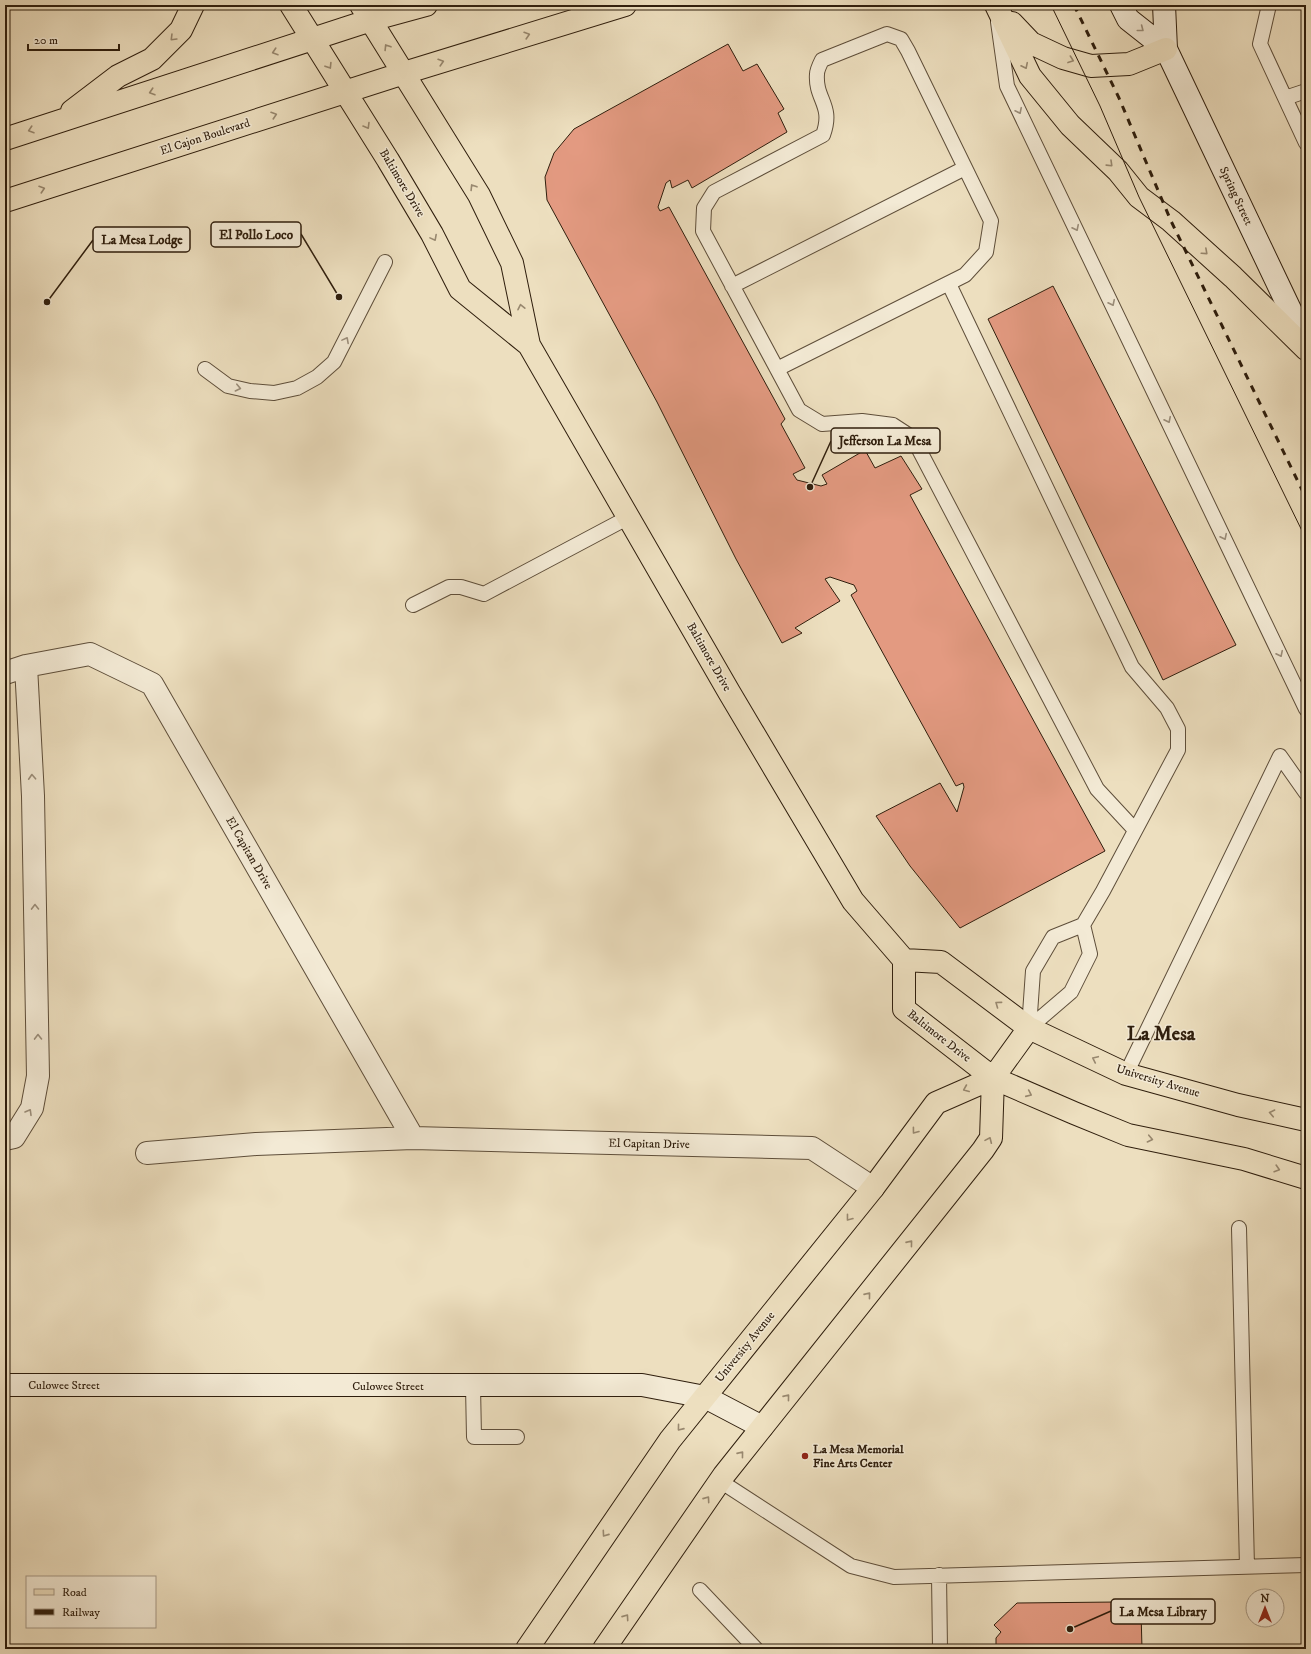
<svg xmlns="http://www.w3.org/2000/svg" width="1311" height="1654" font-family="'IM FELL DW Pica',serif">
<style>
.building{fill:#e39a81;stroke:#2f1e0d}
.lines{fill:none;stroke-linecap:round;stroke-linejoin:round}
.lane-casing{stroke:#5e4e3a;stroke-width:16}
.street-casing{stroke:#5e4e3a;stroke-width:24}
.secondary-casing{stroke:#2f1e0d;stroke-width:24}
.primary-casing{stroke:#2f1e0d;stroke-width:24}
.highway-casing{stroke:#2f1e0d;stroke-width:24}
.lane{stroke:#f3ead5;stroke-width:14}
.street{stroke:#f3ead5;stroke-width:22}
.secondary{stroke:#f3ead5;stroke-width:22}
.primary{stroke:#eddfbf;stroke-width:22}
.highway{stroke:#eddfbf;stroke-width:22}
.tram{stroke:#2f1e0d;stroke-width:1}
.rail{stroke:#2f1e0d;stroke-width:3;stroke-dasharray:7 7;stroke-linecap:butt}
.oneway{stroke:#9b8e7b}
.oneway2{stroke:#98886f}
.poi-dot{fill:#8f2418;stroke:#f3ead5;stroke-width:1.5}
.labels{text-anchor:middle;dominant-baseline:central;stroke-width:3;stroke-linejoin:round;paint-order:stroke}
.street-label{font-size:12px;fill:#2f1e0d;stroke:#f3ead5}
.poi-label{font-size:12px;font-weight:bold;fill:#2f1e0d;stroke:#f3ead5;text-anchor:start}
.town-label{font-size:20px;font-weight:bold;fill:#2f1e0d;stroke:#f3ead5}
.leader{fill:none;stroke:#2f1e0d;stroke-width:1.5}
.callout-dot{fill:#2f1e0d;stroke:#f3ead5;stroke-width:1.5}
.callout{fill:#f3ead5;stroke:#2f1e0d;stroke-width:1.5}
.callout-label{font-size:13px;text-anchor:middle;font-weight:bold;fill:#2f1e0d}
</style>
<rect width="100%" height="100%" fill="#eddfbf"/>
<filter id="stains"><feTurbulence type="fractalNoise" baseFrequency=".005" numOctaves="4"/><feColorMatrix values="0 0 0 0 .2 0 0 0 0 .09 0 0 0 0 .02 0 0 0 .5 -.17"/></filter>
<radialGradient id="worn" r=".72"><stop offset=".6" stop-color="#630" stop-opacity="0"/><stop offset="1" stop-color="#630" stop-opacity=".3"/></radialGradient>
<path class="building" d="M728,44L743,71L757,64L784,109L778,113L787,132L692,188L688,180L672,188L670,180L666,183L658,207L660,211L669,207L785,419L781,424L805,468L793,474L797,480L821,486L827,484L822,475L865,450L875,468L901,456L922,489L910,495L1105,851L960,928L910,866L876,816L940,783L957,812L964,787L963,783L956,786L851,595L857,591L854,585L830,577L825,579L840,601L795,628L802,633L782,643L736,559L657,402L547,200L545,177L554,153L574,129Z
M1053,286L1236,645L1163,680L988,319Z
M1117,1602V1611H1141L1142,1649H996V1638L1001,1632L994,1625L1017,1603Z"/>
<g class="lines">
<defs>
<path id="lane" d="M1269,5L1260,44L1306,143
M998,22L1007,86L1306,709
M1285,98L1306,91
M949,284L1132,667L1167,708L1178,729V750L1103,891L1083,925
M732,286L965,168
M205,369L228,386L250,391L274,393L297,388L317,377L334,362L385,262
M777,369L965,275L986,252L991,221L908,51L901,39L887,34L822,60C820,64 817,70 817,74C815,100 834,105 823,135L714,192L704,208L703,231L799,410L822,424L862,421L893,425L913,438L1097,789L1135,830
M413,605L449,587H461L484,594L629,517
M1083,925L1090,954L1071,992L1029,1028L1033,971L1053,937Z
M1126,1074L1280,756L1306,793
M1239,1228L1247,1567
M473,1386L474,1437H517
M720,1481L851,1566L894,1577L1306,1565
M939,1575L940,1649
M700,1590L756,1649"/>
<path id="street" d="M5,673L26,666L90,654L152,684L413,1138
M5,1139L14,1137L32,1108L38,1076L33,796L26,666
M147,1153L256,1144L413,1138L812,1148L873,1188"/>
<path id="secondary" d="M1121,5L1128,19L1166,49
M1164,5L1166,49L1306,343
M5,1385H642L705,1397L762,1427"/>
<path id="primary" d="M291,5L388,160L432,234L460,289L529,345
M361,5L479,195L512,263L529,345L729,692L853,901L904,960V1009L993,1078L1074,1113L1128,1135L1244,1159L1306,1178
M72,111L118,76L152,59L181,30L193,5
M5,139L371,20
M5,201L404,73
M904,960L941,962L1029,1028L1126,1074L1238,1105L1306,1120
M527,1649L670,1440L873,1188L936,1103L993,1078L1029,1028
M604,1649L724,1475L983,1150L991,1138L993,1078"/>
<path id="highway" d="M996,5L1030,76L1070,125L1118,171L1139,197L1171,221L1233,277L1306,349
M371,20L426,5
M1012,23L1031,43L1063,58L1091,66L1129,64L1166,49
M404,73L625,5"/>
</defs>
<use href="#lane" class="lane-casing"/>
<use href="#street" class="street-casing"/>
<use href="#secondary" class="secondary-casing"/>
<use href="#primary" class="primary-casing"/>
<use href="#highway" class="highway-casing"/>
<use href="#lane" class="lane"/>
<use href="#street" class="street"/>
<use href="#secondary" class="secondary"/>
<use href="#primary" class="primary"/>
<use href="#highway" class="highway"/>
<path class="tram" d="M1051,5L1100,106L1139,197L1306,539"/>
<path class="rail" d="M1074,5L1119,98L1171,221L1306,498"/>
</g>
<defs><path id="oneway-chevron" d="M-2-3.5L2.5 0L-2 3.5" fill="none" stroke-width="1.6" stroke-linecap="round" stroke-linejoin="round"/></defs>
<g class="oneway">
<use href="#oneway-chevron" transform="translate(1141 29) rotate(38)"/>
<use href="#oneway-chevron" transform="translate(1019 111) rotate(64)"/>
<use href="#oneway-chevron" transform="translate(1076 228) rotate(64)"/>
<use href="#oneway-chevron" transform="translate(1112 303) rotate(64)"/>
<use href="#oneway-chevron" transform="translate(346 340) rotate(-62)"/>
<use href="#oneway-chevron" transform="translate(238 388) rotate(13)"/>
<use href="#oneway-chevron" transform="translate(1168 420) rotate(64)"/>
<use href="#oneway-chevron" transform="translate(1224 537) rotate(64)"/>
<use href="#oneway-chevron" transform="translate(1280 654) rotate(64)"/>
<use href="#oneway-chevron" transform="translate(32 777) rotate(-93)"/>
<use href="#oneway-chevron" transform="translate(35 907) rotate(-91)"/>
<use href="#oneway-chevron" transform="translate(38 1037) rotate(-91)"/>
<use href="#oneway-chevron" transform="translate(29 1112) rotate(-60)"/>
</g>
<g class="oneway2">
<use href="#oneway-chevron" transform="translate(527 35) rotate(-17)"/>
<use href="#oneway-chevron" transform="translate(173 38) rotate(135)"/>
<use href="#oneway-chevron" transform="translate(387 47) rotate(-122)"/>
<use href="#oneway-chevron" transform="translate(275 52) rotate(162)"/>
<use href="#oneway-chevron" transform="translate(1071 60) rotate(20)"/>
<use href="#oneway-chevron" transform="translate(441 62) rotate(-17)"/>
<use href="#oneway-chevron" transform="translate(329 66) rotate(58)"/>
<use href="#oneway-chevron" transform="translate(1025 66) rotate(64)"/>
<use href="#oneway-chevron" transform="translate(152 92) rotate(162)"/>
<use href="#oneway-chevron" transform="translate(274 115) rotate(-18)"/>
<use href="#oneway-chevron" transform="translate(367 126) rotate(59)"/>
<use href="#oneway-chevron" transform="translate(31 130) rotate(162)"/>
<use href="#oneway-chevron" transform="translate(1110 164) rotate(44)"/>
<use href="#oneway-chevron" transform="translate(473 187) rotate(-122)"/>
<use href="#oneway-chevron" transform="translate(42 189) rotate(-18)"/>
<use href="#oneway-chevron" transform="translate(434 238) rotate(62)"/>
<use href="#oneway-chevron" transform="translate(1205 252) rotate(42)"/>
<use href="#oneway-chevron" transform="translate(521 307) rotate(-102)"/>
<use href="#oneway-chevron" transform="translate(998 1004) rotate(-144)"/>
<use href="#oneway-chevron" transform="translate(1095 1059) rotate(-155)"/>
<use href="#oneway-chevron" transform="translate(966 1089) rotate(157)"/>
<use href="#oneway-chevron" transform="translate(1029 1094) rotate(24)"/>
<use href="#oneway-chevron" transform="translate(1272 1113) rotate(-168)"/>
<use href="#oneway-chevron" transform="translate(915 1131) rotate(127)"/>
<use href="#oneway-chevron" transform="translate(1150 1139) rotate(12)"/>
<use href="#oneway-chevron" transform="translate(989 1140) rotate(-66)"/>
<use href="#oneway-chevron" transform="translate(1277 1169) rotate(17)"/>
<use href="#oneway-chevron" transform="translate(849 1218) rotate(128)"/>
<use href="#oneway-chevron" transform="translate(910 1243) rotate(-51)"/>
<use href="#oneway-chevron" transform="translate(868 1295) rotate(-51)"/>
<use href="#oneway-chevron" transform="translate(787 1397) rotate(-51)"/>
<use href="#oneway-chevron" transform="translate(680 1428) rotate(129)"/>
<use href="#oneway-chevron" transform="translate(741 1454) rotate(-51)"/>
<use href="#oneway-chevron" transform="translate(707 1499) rotate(-55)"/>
<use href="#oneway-chevron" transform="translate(605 1534) rotate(125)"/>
<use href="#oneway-chevron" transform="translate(626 1617) rotate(-55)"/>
</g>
<circle class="poi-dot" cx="805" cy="1456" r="4"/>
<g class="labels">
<g class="street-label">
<text transform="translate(205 137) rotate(-18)">El Cajon Boulevard</text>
<text transform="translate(402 183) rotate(59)">Baltimore Drive</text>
<text transform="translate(1236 196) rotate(65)">Spring Street</text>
<text transform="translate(709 657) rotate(60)">Baltimore Drive</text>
<text transform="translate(249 853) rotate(60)">El Capitan Drive</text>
<text transform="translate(939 1036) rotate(38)">Baltimore Drive</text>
<text transform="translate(1158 1081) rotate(17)">University Avenue</text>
<text transform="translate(649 1144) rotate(1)">El Capitan Drive</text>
<text transform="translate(745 1347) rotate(-51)">University Avenue</text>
<text x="64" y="1385">Culowee Street</text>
<text x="388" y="1386">Culowee Street</text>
</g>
<g class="poi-label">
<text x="813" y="1449">La Mesa Memorial<tspan x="813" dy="14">Fine Arts Center</tspan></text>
</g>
<g class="town-label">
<text x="1161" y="1034">La Mesa</text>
</g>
</g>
<path class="leader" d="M339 297L301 234M47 302L93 240M810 487L831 441M1070 1629L1111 1611"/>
<g class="callout-dot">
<circle cx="339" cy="297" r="4"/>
<circle cx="47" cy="302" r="4"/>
<circle cx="810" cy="487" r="4"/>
<circle cx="1070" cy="1629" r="4"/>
</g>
<g class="callout">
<rect x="211" y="222" width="90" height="25" rx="4"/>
<rect x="93" y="227" width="97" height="25" rx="4"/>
<rect x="831" y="428" width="109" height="25" rx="4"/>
<rect x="1111" y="1599" width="104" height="25" rx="4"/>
</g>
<g class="callout-label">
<text x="256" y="239">El Pollo Loco</text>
<text x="142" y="244">La Mesa Lodge</text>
<text x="885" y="445">Jefferson La Mesa</text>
<text x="1163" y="1616">La Mesa Library</text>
</g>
<rect width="1311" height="1654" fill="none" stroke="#eddfbf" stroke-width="20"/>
<rect x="6" y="6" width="1299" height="1642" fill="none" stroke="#2f1e0d" stroke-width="2"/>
<rect x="10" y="10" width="1291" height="1634" fill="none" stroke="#2f1e0d"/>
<rect x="26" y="1576" width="130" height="52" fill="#f3ead5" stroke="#a59885"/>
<rect x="34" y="1589" width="20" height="6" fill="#eddfbf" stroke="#a59885"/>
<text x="62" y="1596" font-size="12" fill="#2f1e0d">Road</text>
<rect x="34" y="1609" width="20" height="6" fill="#2f1e0d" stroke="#a59885"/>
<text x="62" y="1616" font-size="12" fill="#2f1e0d">Railway</text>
<g transform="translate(1265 1608)"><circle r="19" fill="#f3ead5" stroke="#a59885"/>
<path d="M0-3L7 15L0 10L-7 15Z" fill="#8f2418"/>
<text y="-6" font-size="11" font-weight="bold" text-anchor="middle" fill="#2f1e0d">N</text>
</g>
<path d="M28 44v6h91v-6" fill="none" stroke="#2f1e0d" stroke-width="2"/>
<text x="34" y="44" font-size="12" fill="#2f1e0d" stroke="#f3ead5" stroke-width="3" paint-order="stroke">20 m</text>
<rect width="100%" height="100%" filter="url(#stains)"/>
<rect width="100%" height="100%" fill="url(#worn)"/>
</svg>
